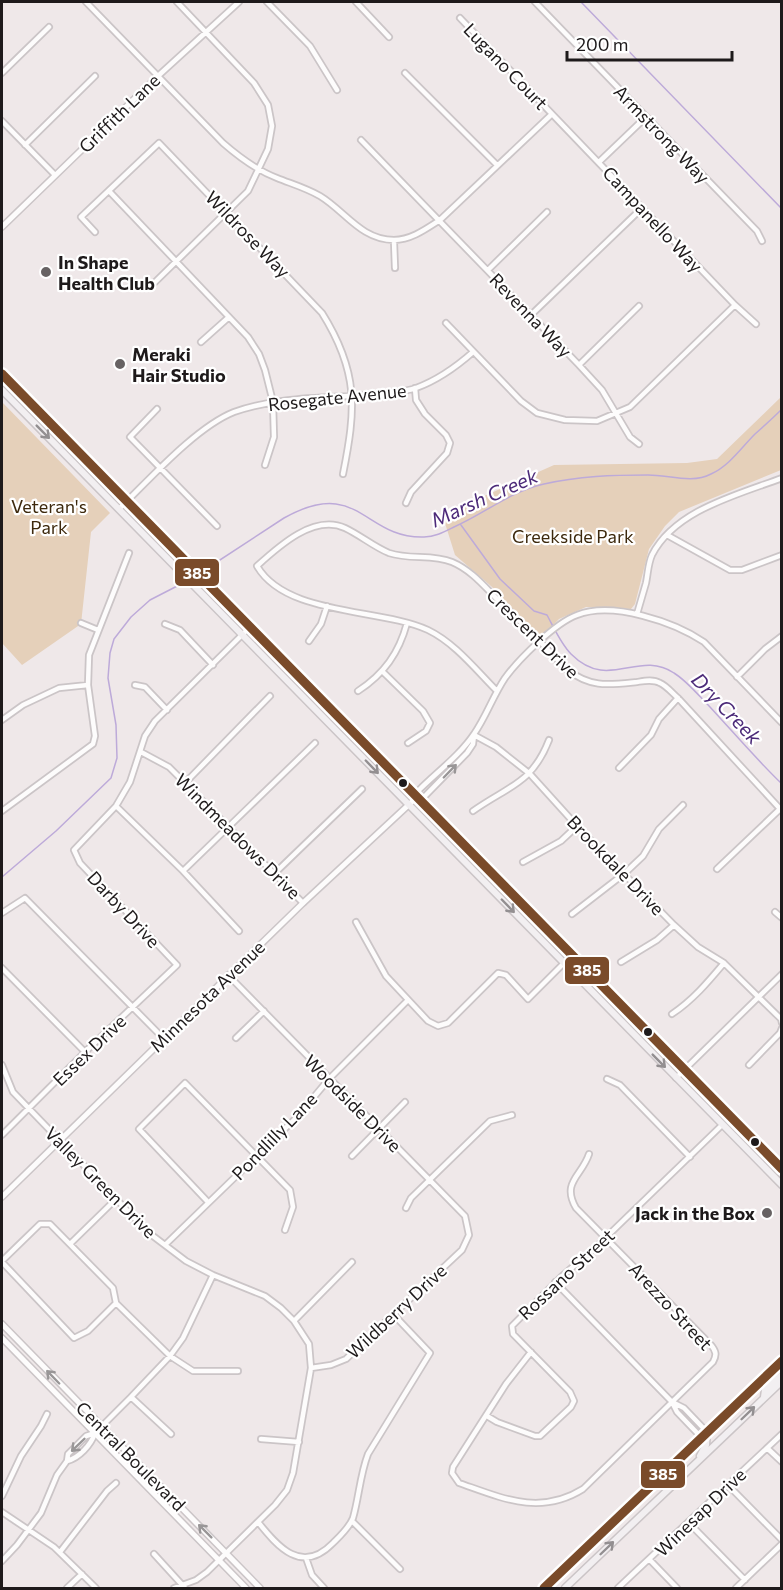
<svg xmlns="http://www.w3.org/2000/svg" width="783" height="1590" font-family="Commissioner,sans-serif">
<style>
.park{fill:#e5d0ba}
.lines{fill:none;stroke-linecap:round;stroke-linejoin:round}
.stream{stroke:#bdaad9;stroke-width:1.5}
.minor-casing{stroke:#cbc5c7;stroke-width:8}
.tertiary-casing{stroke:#cbc5c7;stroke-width:8}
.secondary-casing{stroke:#cbc5c7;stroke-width:9}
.minor{stroke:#fdfcfc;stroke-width:4.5}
.tertiary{stroke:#fdfcfc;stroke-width:5}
.secondary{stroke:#f2eff1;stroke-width:6}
.bus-1-casing{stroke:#fff;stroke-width:14}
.bus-1{stroke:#7a4b2a;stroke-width:9}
.oneway{stroke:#938f91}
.oneway2{stroke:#999697}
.poi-dot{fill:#676263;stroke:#fff;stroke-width:2}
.bus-dot{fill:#1e1a1b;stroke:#fff;stroke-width:2}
.labels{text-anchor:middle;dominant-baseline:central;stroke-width:4.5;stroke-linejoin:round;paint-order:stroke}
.street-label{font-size:18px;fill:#1e1a1b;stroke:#fff}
.poi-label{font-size:18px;font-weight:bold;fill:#1e1a1b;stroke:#fff;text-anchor:start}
.park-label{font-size:18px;fill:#3d290d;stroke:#fff}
.water-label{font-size:20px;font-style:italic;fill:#4c2a79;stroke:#fff}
.line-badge{stroke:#fff;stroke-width:2}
.badge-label{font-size:16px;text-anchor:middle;font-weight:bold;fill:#fff}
</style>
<rect width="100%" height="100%" fill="#efe8e9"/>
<path class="park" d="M781,397V470L679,512L665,526L649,549L635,604L631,609L586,607L559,619L540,639L492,587L455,555L444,520V514L554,465L687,463L717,459Z
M2,402L110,513L91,532L81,624L22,665L2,643Z"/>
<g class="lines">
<path class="stream" d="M581,2L782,209
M461,525L500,579L534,611L547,615C554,628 561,644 571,654C609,692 638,649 674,673C687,681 699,696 710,707C734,733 757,760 782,784
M200,573L284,518C359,476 364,539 424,537C435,537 444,532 454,527C484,514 511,491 544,484C579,476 613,475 648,475C669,475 692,484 711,474C729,466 741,448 755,434C764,426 773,418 782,409
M2,877L56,831L111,778L117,758L116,725L108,678L110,653L114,639L131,617L150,600L185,582"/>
<defs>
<path id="minor" d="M86,2L223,143C239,157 256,170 277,178C292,184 306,188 320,196C345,211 361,240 394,240C411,240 426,229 440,220L552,114
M267,2L310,46L337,90
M356,2L389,37
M535,2L757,231L762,241
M460,18L735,305L756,324
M2,73L49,27
M405,73L497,165
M158,76L239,2
M2,121L55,175
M361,140L579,365L602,390L630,437L639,444
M25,145L95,76
M599,162L646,117
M109,191L248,337L259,354L265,370L273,402L274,437L265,465
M95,232L81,217L159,143L322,313C359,372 356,409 343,474
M394,241L395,268
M488,270L547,212
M150,287L248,191L268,149L272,126L268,105L254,83L177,2
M531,315L642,208
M446,323L521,401L537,413L565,420L597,421L630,407L735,305
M201,342L229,317
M579,365L639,306
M157,409L130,437L217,526
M406,503L411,492L447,453L450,443L446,435L425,414L416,400L415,388
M119,509C149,480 196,427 234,412C276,397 322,398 366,395C382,394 400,393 416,388C438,380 456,367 473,352
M667,535L730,570H742L782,555
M637,614C640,604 643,593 646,583C648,573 648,564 652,555C675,510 737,495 782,478
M81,623L98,630
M165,624L180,630L213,665
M309,641L321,624L327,606
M382,671L423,711L430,723L426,731L408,743
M737,677L765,649L782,636
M135,685L145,687L167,710
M358,691C384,674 399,653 407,623
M497,691C476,670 455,643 428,630C380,608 286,616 257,566C279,546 314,514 345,528C360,535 374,547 389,553C410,560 432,554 452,562C471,570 484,586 498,600C521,622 544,645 566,669C591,688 608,685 637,682C644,681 653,679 660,683C667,686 673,694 678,698L782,811
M2,720L23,705L59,688L88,685
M474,735L496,747L530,774L577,826L674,925L698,947L724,963L781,1019L782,1023
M141,752L169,767L185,783L303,903
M619,768L651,735L659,719L678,698
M185,783L270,696
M416,797L419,790C437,772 460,755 474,734C486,717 493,696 505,678C519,659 555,623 577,615C613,601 674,622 704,642L782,723
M416,798L425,796L467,753L473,744L474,735
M116,806L183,871L239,931
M2,811L93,744L95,736L88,685L89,655L129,553
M473,811C508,786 532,784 549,740
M523,862L561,841L577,826
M717,869L780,809
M183,871L315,743
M275,873L362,789
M775,912L782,918
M2,913L25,898L163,1038
M572,914L625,873L643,856L659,829L683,805
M356,922L386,976L428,1021L438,1026L448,1023L498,973L506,975L528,999L564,963
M621,962L657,940L674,925
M2,968L85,1052
M228,975L465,1216L469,1235L462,1250L346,1359L331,1365L311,1368
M672,1014C693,1000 708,982 724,963
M236,1038L264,1011
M2,1065L13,1092L149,1233L186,1261L213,1275L265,1296L281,1308L294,1321L309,1344L311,1368L293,1473L287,1490L275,1505L207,1572L196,1580L174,1588
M749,1065L780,1033L782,1028
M676,1078L782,974
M607,1079L620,1085L690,1157
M2,1135L85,1052L177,965L80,863L74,850L116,806L130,782L145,736L155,721L250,627
M352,1156L405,1102
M208,1202L139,1129L185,1083L290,1190L293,1207L285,1230
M406,1208L411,1198L490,1121L512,1115
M70,1244L115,1200
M165,1245L297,1117L329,1079L408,1000
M2,1261L40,1224H50L113,1288L116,1303L170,1356L193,1371H238
M2,1262L74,1338L88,1331L116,1303
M555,1282L672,1402L677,1412L701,1437
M294,1321L352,1262
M531,1352L506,1384L453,1467L452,1473L459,1483C502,1498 540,1516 583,1489L713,1362C717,1355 716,1351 711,1345L576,1208C561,1182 582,1176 589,1154
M131,1397L171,1434
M672,1402L684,1408L707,1432
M487,1416L497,1422L535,1436H540L571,1407L574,1401L570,1392L513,1334L512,1326L561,1277L596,1247L722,1125
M261,1439L299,1442
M767,1448L782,1462
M67,1461C79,1458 91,1445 95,1433
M727,1484L782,1540
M2,1496L21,1456L41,1426L47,1414
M2,1512L54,1547L96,1588
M352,1521L400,1569
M258,1522C278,1547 302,1575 333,1543C340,1536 349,1528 353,1518C359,1497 360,1475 368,1454L430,1353L393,1314
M688,1522L745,1580
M60,1552L107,1491L116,1483
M154,1554L185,1588
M306,1558L312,1575L324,1588
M650,1560L677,1588
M2,1561L17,1545L41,1513L57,1475L67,1461L68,1454L86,1436L95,1433L131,1397L170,1356L183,1338L213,1275
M67,1588L82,1574
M618,1588L782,1434
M736,1588L782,1544"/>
<path id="tertiary" d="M2,227L158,76
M2,1197L303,903L416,798
M2,1324L260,1588
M2,1338L246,1588"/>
<path id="secondary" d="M2,374L782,1170
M2,390L782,1185
M764,1397L765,1390L782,1375
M700,1456L706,1445L707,1432
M544,1588L782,1361
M565,1588L782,1381"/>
</defs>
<use href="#minor" class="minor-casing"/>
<use href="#tertiary" class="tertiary-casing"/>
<use href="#secondary" class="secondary-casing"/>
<use href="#minor" class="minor"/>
<use href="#tertiary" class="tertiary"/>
<use href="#secondary" class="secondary"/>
<defs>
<path id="bus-1" d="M2,374L782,1169
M544,1588L782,1361"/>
</defs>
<use href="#bus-1" class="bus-1-casing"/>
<use href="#bus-1" class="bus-1"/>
</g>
<defs><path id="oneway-shaft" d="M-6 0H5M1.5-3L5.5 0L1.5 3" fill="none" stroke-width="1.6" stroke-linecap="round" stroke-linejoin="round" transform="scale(1.5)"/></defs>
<g class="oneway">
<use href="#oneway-shaft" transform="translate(43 432) rotate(45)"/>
<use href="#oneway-shaft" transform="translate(372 767) rotate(46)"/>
<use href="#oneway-shaft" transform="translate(508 906) rotate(46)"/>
<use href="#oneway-shaft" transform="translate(659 1061) rotate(45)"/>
<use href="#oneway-shaft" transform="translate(748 1413) rotate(-44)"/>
<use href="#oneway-shaft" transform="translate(607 1548) rotate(-44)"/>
</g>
<g class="oneway2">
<use href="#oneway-shaft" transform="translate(450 771) rotate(-46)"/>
<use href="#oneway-shaft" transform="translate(53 1377) rotate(-134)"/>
<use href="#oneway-shaft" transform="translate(78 1445) rotate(136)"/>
<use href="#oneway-shaft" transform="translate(205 1531) rotate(-135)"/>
</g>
<g class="poi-dot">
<circle cx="46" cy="272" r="6"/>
<circle cx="120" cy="364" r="6"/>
<circle cx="767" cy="1213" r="6"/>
</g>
<g class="bus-dot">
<circle cx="403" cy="783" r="5"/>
<circle cx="648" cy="1032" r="5"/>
<circle cx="755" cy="1142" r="5"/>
</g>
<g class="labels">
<g class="street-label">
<text transform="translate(506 66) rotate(46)">Lugano Court</text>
<text transform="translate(119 113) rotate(-44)">Griffith Lane</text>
<text transform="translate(662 134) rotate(46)">Armstrong Way</text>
<text transform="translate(653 219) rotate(47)">Campanello Way</text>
<text transform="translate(248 234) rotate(46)">Wildrose Way</text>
<text transform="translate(531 315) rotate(46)">Revenna Way</text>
<text transform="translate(337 397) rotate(-6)">Rosegate Avenue</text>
<text transform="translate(533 633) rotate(44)">Crescent Drive</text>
<text transform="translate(238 836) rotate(45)">Windmeadows Drive</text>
<text transform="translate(616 865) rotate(46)">Brookdale Drive</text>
<text transform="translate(124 909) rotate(47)">Darby Drive</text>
<text transform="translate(207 996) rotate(-44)">Minnesota Avenue</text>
<text transform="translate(89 1050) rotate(-44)">Essex Drive</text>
<text transform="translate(353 1103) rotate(45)">Woodside Drive</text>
<text transform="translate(274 1136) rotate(-46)">Pondlilly Lane</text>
<text transform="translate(101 1182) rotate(45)">Valley Green Drive</text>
<text transform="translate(566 1274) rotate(-43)">Rossano Street</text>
<text transform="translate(671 1306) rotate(47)">Arezzo Street</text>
<text transform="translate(396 1311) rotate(-43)">Wildberry Drive</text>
<text transform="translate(131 1456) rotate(45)">Central Boulevard</text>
<text transform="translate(700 1512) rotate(-44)">Winesap Drive</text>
</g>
<g class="poi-label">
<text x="58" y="262">In Shape<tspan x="58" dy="21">Health Club</tspan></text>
<text x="132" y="354">Meraki<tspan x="132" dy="21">Hair Studio</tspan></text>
<text x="755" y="1213" text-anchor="end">Jack in the Box</text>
</g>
<g class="park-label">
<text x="49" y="506">Veteran's<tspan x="49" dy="21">Park</tspan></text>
<text x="573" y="536">Creekside Park</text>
</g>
<g class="water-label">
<text transform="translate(484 497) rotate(-24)">Marsh Creek</text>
<text transform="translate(727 708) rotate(46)">Dry Creek</text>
</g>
</g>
<g class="line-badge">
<rect x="174" y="558" width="46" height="29" rx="6" fill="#7a4b2a"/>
<rect x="564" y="956" width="46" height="29" rx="6" fill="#7a4b2a"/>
<rect x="640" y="1460" width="46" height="29" rx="6" fill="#7a4b2a"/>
</g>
<g class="badge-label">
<text x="197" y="579">385</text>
<text x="587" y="976">385</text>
<text x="663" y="1480">385</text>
</g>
<rect width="783" height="1590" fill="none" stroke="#1e1a1b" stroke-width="6"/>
<path d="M567 51v9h165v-9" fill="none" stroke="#1e1a1b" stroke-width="3"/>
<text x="576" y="51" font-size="18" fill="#1e1a1b" stroke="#ffffff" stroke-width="4.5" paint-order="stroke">200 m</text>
</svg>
